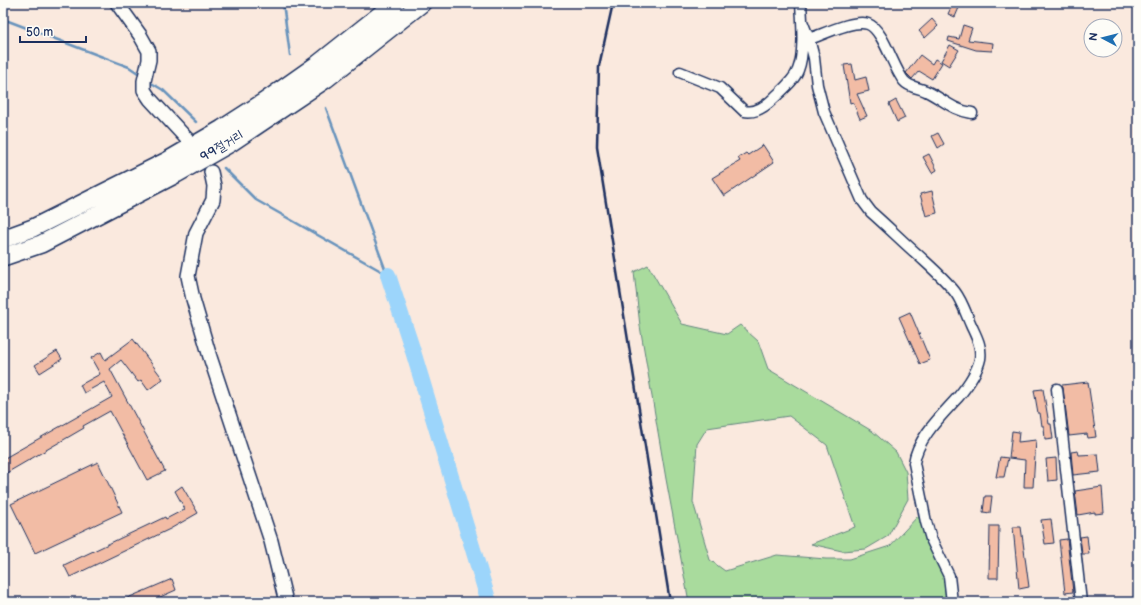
<svg xmlns="http://www.w3.org/2000/svg" width="1141" height="605" font-family="'Balsamiq Sans','Poor Story',sans-serif">
<style>
.green{fill:#a9db9d;stroke:#62857e}
.lines{fill:none;stroke-linecap:round;stroke-linejoin:round}
.stream{stroke:#6893bc;stroke-width:2.5}
.river{stroke:#9cd5fb;stroke-width:16}
.building{fill:#f2bca5;stroke:#1b2f5e}
.minor-casing{stroke:#1b2f5e;stroke-width:13}
.tertiary-casing{stroke:#1b2f5e;stroke-width:16}
.trunk-casing{stroke:#1b2f5e;stroke-width:20}
.minor{stroke:#fdfcf7;stroke-width:10}
.tertiary{stroke:#fdfcf7;stroke-width:13}
.trunk{stroke:#fdfcf7;stroke-width:17}
.rail{stroke:#1b2f5e;stroke-width:2.5}
.labels{text-anchor:middle;dominant-baseline:central;stroke-width:3.5;stroke-linejoin:round;paint-order:stroke}
.street-label{font-size:13px;fill:#1b2f5e;stroke:#fdfcf7}
</style>
<rect width="100%" height="100%" fill="#fae9de"/>
<filter id="ink" filterUnits="userSpaceOnUse"><feTurbulence type="fractalNoise" baseFrequency=".025" numOctaves="2"/><feDisplacementMap in="SourceGraphic" scale="8" xChannelSelector="R" yChannelSelector="G"/><feConvolveMatrix kernelMatrix="1 2 1 2 8 2 1 2 1" color-interpolation-filters="sRGB"/></filter>
<g filter="url(#ink)">
<path class="green" d="M648,265L682,324L727,334L740,325L758,341L768,369L872,431L896,452L906,472L908,499L888,536L866,549L842,551L811,544L855,527L827,445L789,416L707,428L697,444L693,502L710,560L725,571L777,555L826,559H850L890,546L918,516L947,583L945,602H689L666,479L640,326L634,272Z"/>
<g class="lines">
<path class="stream" d="M283,3L290,55
M3,19L129,67L141,75
M148,81L163,90L196,122
M326,108L387,274
M224,168L256,200L388,275"/>
<path class="river" d="M388,275L412,348L489,602"/>
</g>
<path class="building" d="M953,3H961L955,17L948,14Z
M932,19L938,26L925,38L919,31Z
M963,25L972,28L968,40L993,43L992,51L976,50L948,41L949,37L959,39Z
M950,45L959,50L949,66L941,61Z
M920,55L932,64L935,59L942,63L932,79L919,71L912,79L906,73Z
M852,64L855,80L866,77L869,91L857,94L867,116L860,119L853,102L850,103L844,65Z
M896,100L905,118L897,122L889,104Z
M938,133L944,144L938,148L932,136Z
M763,145L774,162L724,196L712,178L740,161L738,158L746,153L748,155Z
M929,154L937,170L932,173L923,157Z
M932,191L937,213L926,216L920,194Z
M910,312L930,360L920,364L899,317Z
M133,339L163,379L148,390L141,380L138,382L121,360L110,369L165,471L147,480L110,411L83,426L84,428L3,475V459L112,397L104,382L84,393L80,385L100,374L91,358L101,352L105,360Z
M57,351L62,359L40,373L35,365Z
M1088,382L1096,437L1088,438L1087,434L1069,436L1063,388L1062,385Z
M1043,389L1049,424H1051L1053,439L1045,440L1044,426H1042L1040,413H1038L1034,390Z
M1012,431L1019,432L1018,442L1036,440L1033,487H1024L1025,460L1009,458Z
M1078,451L1079,455L1098,454L1100,472L1073,475L1071,452Z
M1000,457L1008,458L1004,477H996Z
M1056,458L1057,480L1048,481L1046,459Z
M98,462L122,512L35,553L11,504Z
M182,486L198,513L170,529L70,577L64,565L165,517L166,519L185,509L175,491Z
M1102,487L1104,513L1095,514V512L1078,515L1075,491Z
M985,496H992L990,513L983,512Z
M1051,519L1054,543L1045,544L1041,520Z
M990,526H999L998,578H989Z
M1013,527H1021L1029,587L1019,589Z
M1087,536L1089,554H1082L1080,537Z
M1067,539L1073,592L1065,593L1059,540Z
M172,579L176,590L149,602H118Z"/>
<g class="lines">
<defs>
<path id="minor" d="M802,21L809,39L814,58L817,85L824,112L862,200L871,212C887,226 902,241 918,255C931,267 944,278 955,292C962,301 966,314 971,325C976,336 982,346 980,359C977,373 968,385 959,396C943,414 917,438 914,463L926,522L931,539L949,576L952,602
M809,39C824,34 854,19 868,24C883,29 893,68 904,81C910,88 918,87 926,91C943,99 952,110 972,113
M680,72L720,88L744,111C756,114 766,106 774,98C782,90 794,81 798,70C805,53 802,21 801,3
M1057,389L1081,602"/>
<path id="tertiary" d="M117,3L140,35L149,51V60L144,81V90L150,99L187,139
M211,172L214,186L213,200L196,233L188,276L193,299L210,357L271,541L286,602"/>
<path id="trunk" d="M3,239L33,228L167,161L222,129L264,102L318,64L395,3
M3,257L41,244L176,174L232,142L326,79L422,3"/>
</defs>
<use href="#minor" class="minor-casing"/>
<use href="#tertiary" class="tertiary-casing"/>
<use href="#trunk" class="trunk-casing"/>
<use href="#minor" class="minor"/>
<use href="#tertiary" class="tertiary"/>
<use href="#trunk" class="trunk"/>
<path class="rail" d="M613,3L599,66L597,147L670,602"/>
</g>
</g>
<g class="labels">
<g class="street-label">
<text transform="translate(222 146) rotate(-31)">9·9절거리</text>
</g>
</g>
<rect width="1141" height="605" fill="none" stroke="#fdfcf7" stroke-width="16"/>
<rect x="8" y="8" width="1125" height="589" fill="none" stroke="#1b2f5e" stroke-width="1.5" filter="url(#ink)"/>
<g transform="translate(1103 38) rotate(277)"><circle r="19" fill="#fdfcf7" stroke="#a3aaba"/>
<path d="M0-3L7 15L0 10L-7 15Z" fill="#1f6fb2"/>
<text y="-6" font-size="11" font-weight="bold" text-anchor="middle" fill="#1b2f5e">N</text>
</g>
<path d="M20 36v6h66v-6" fill="none" stroke="#1b2f5e" stroke-width="2"/>
<text x="26" y="36" font-size="12" fill="#1b2f5e" stroke="#fdfcf7" stroke-width="3" paint-order="stroke">50 m</text>
</svg>
